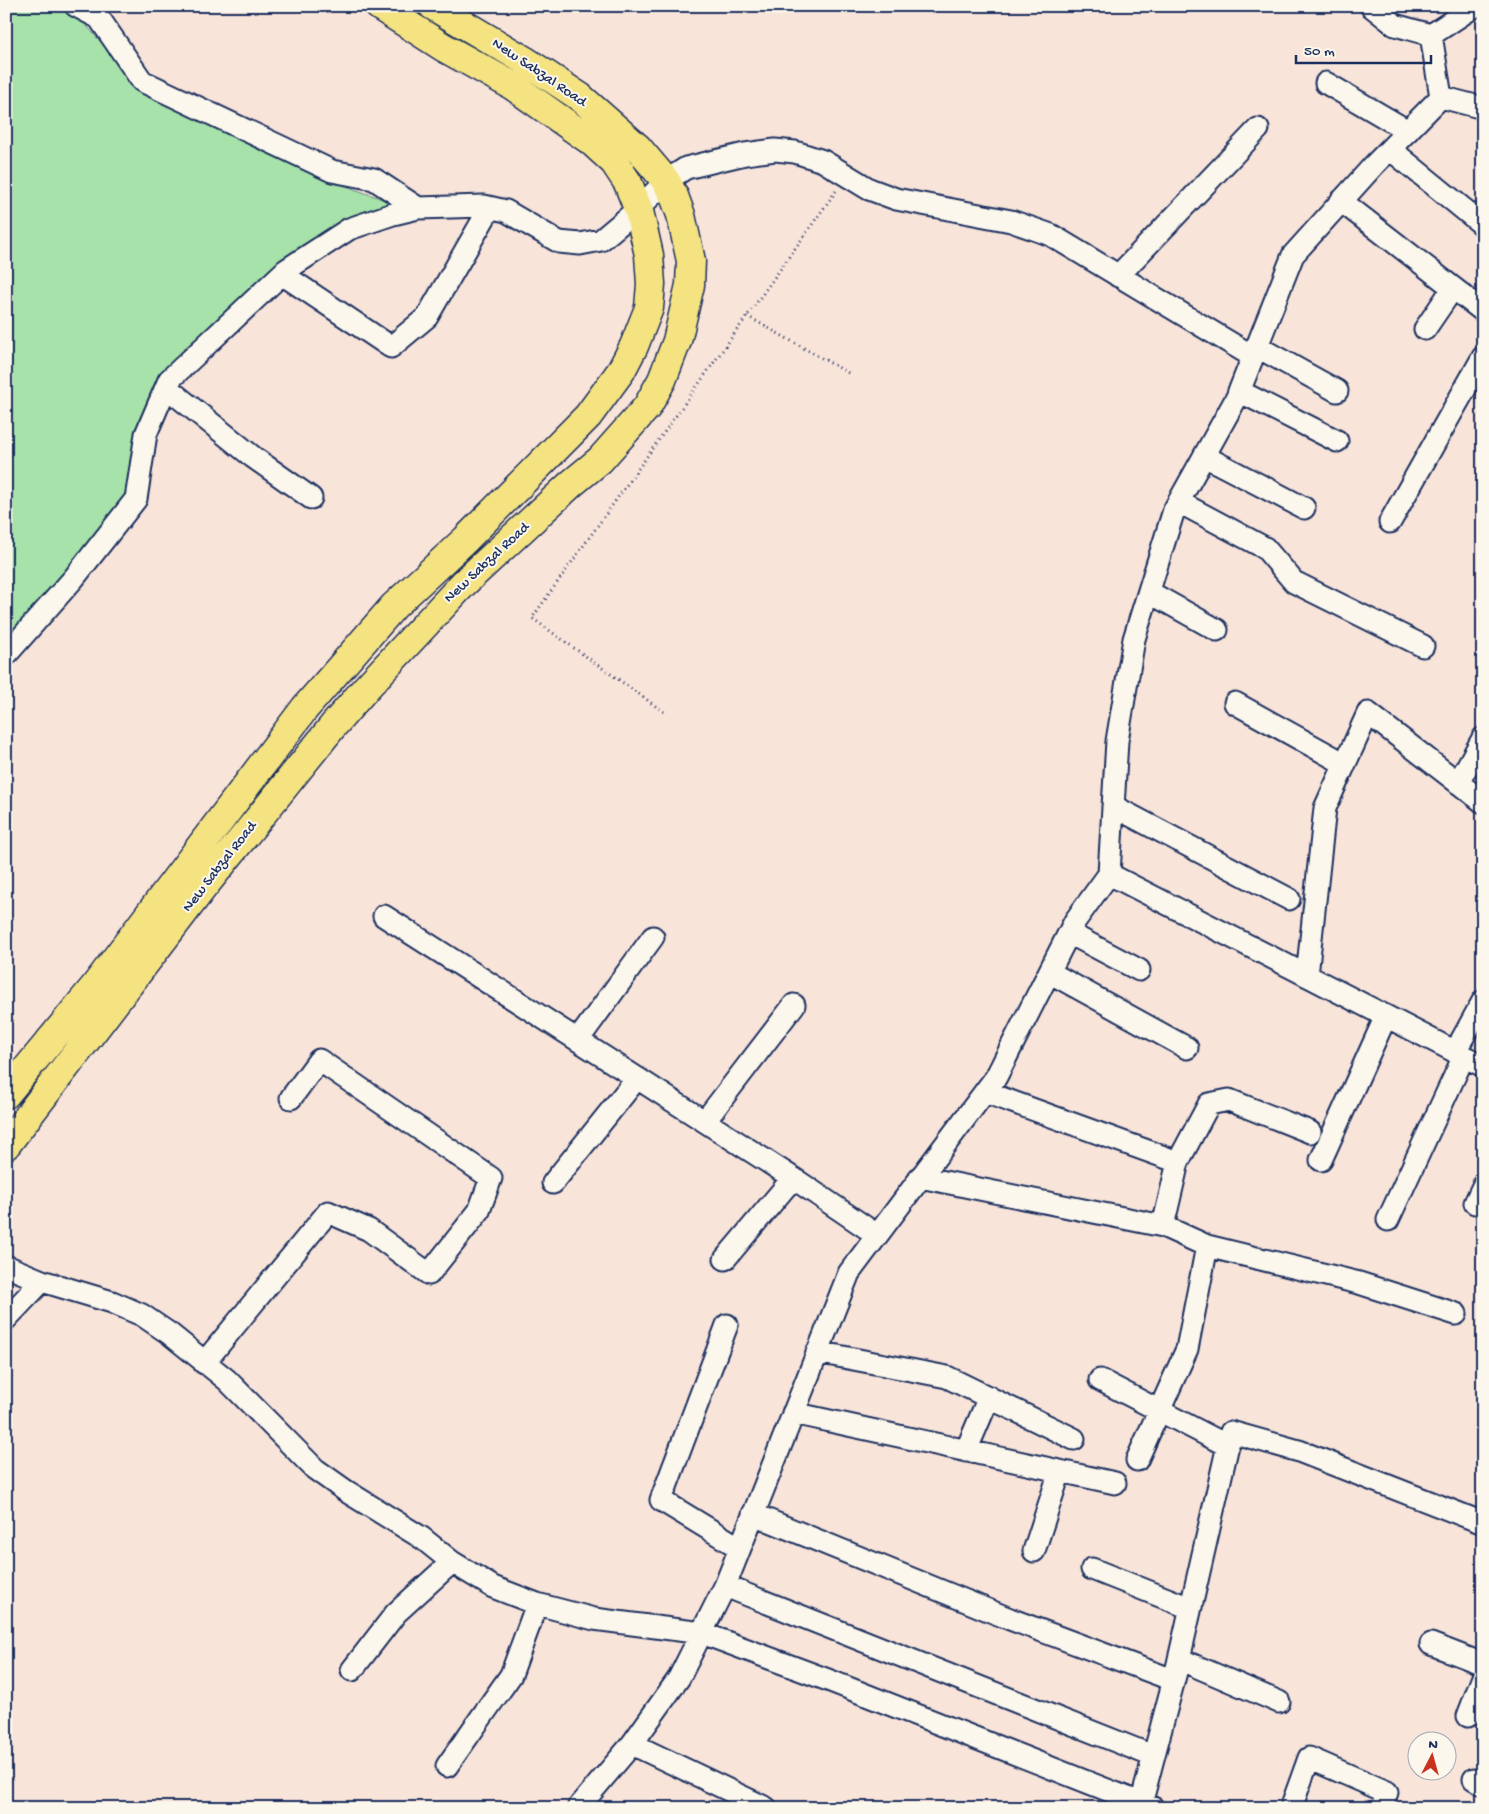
<svg xmlns="http://www.w3.org/2000/svg" width="1489" height="1814" font-family="'Gochi Hand',sans-serif">
<style>
.green{fill:#a6e2a9;stroke:#608884}
.lines{fill:none;stroke-linecap:round;stroke-linejoin:round}
.minor-casing{stroke:#1b2f5e;stroke-width:25}
.major-casing{stroke:#1b2f5e;stroke-width:31}
.path{stroke:#1b2f5e;stroke-width:3;stroke-dasharray:1 4;stroke-linecap:butt}
.minor{stroke:#fbf7ec;stroke-width:21}
.major{stroke:#f5e382;stroke-width:28}
.labels{text-anchor:middle;dominant-baseline:central;stroke-width:4;stroke-linejoin:round;paint-order:stroke}
.street-label{font-size:15px;fill:#1b2f5e;stroke:#fbf7ec}
</style>
<rect width="100%" height="100%" fill="#f9e4da"/>
<filter id="ink" filterUnits="userSpaceOnUse"><feTurbulence type="fractalNoise" baseFrequency=".02" numOctaves="2"/><feDisplacementMap in="SourceGraphic" scale="10" xChannelSelector="R" yChannelSelector="G"/><feConvolveMatrix kernelMatrix="1 2 1 2 8 2 1 2 1" color-interpolation-filters="sRGB"/></filter>
<g filter="url(#ink)">
<path class="green" d="M6,6H55L85,24L138,84L259,150L343,185L385,200L395,209L351,222L179,358L155,383L137,436L125,505L6,645Z"/>
<g class="lines">
<defs>
<path id="minor" d="M76,6L99,18L142,81L332,171L374,179L418,208L484,206L506,211L559,242L580,244L601,240L638,209L666,181L686,168L745,154L775,150L795,152L823,161L869,189L896,199L1011,221L1051,235L1252,356
M1371,6L1395,25L1431,35L1441,97
M1431,35L1475,6
M1326,83L1408,131
M1441,97L1483,108
M1390,149L1483,225
M1341,201L1483,311
M282,274L391,347L427,317L490,208
M1118,276L1258,129
M1425,329L1453,288
M1256,346L1337,391
M166,387L253,457L311,498
M1239,391L1337,441
M1204,456L1304,508
M1179,502L1265,548L1294,582L1423,646
M1390,522L1483,357
M1149,592L1217,630
M6,655L74,578L136,499L146,434L169,380L286,270L349,229L393,214L418,208
M1235,703L1345,764
M1458,783L1483,738
M1113,806L1289,899
M1109,874L1483,1066
M384,916L793,1178L877,1235
M1069,933L1139,970
M1049,972L1187,1048
M1307,976L1325,808L1368,713L1483,802
M578,1040L653,937
M1455,1052L1483,1001
M985,1092L1178,1162
M705,1121L794,1005
M1321,1160L1386,1016
M920,1177L1163,1226L1207,1246L1359,1283L1456,1314
M553,1183L637,1078
M1475,1203L1483,1186
M1388,1220L1464,1056
M1163,1226L1178,1162L1209,1104L1229,1100L1310,1132
M725,1259L793,1178
M6,1266L42,1281L112,1302L142,1315L170,1334L227,1380L315,1469L346,1491L422,1538L452,1562L493,1587L537,1604L594,1619L702,1633L828,1680L1153,1808
M6,1319L42,1281
M727,1325L661,1500L740,1548
M817,1352L947,1377L1074,1439
M204,1363L328,1212L369,1230L429,1274L479,1211L491,1178L319,1060L291,1098
M1100,1380L1228,1446
M793,1413L1115,1483
M966,1451L989,1397
M1137,1460L1187,1349L1207,1246
M753,1514L1010,1619L1173,1680
M1034,1551L1060,1471
M1092,1569L1190,1608
M725,1586L1153,1756
M1431,1644L1483,1664
M1179,1659L1279,1702
M352,1670L396,1613L452,1562
M1468,1716L1483,1677
M632,1744L766,1808
M447,1766L511,1675L537,1604
M1474,1779L1483,1784
M578,1808L632,1744L679,1678L725,1586L849,1273L996,1077L1075,921L1109,874L1117,741L1134,639L1174,510L1237,397L1293,255L1374,165L1441,97
M1140,1808L1177,1668L1231,1432L1299,1451L1483,1523
M1291,1808L1309,1758L1387,1792L1382,1808"/>
<path id="major" d="M6,1094L95,986L305,708L394,606L466,539L588,416L621,371L634,346L649,308L651,284L649,255L639,211L628,183L614,162L591,141L513,86L443,47L379,6
M6,1145L201,890L333,726L366,688L464,583L571,484L600,460L647,407L662,380L677,341L690,285L691,261L681,215L674,196L666,181L638,148L580,97L524,60L433,6"/>
</defs>
<use href="#minor" class="minor-casing"/>
<use href="#major" class="major-casing"/>
<path class="path" d="M747,316L850,374
M664,712L532,618L836,191"/>
<use href="#minor" class="minor"/>
<use href="#major" class="major"/>
</g>
</g>
<g class="labels">
<g class="street-label">
<text transform="translate(539 73) rotate(34)">New Sabzal Road</text>
<text transform="translate(487 563) rotate(-43)">New Sabzal Road</text>
<text transform="translate(220 867) rotate(-52)">New Sabzal Road</text>
</g>
</g>
<rect width="1489" height="1814" fill="none" stroke="#fbf7ec" stroke-width="25"/>
<rect x="12" y="12" width="1464" height="1789" fill="none" stroke="#1b2f5e" stroke-width="2" filter="url(#ink)"/>
<g transform="translate(1432 1756) rotate(6)"><circle r="24" fill="#fbf7ec" stroke="#a1a7b3"/>
<path d="M0-4L9 19L0 12L-9 19Z" fill="#c8321e"/>
<text y="-8" font-size="14" font-weight="bold" text-anchor="middle" fill="#1b2f5e">N</text>
</g>
<path d="M1296 55v8h135v-8" fill="none" stroke="#1b2f5e" stroke-width="2.5"/>
<text x="1304" y="55" font-size="15" fill="#1b2f5e" stroke="#fbf7ec" stroke-width="4" paint-order="stroke">50 m</text>
</svg>
